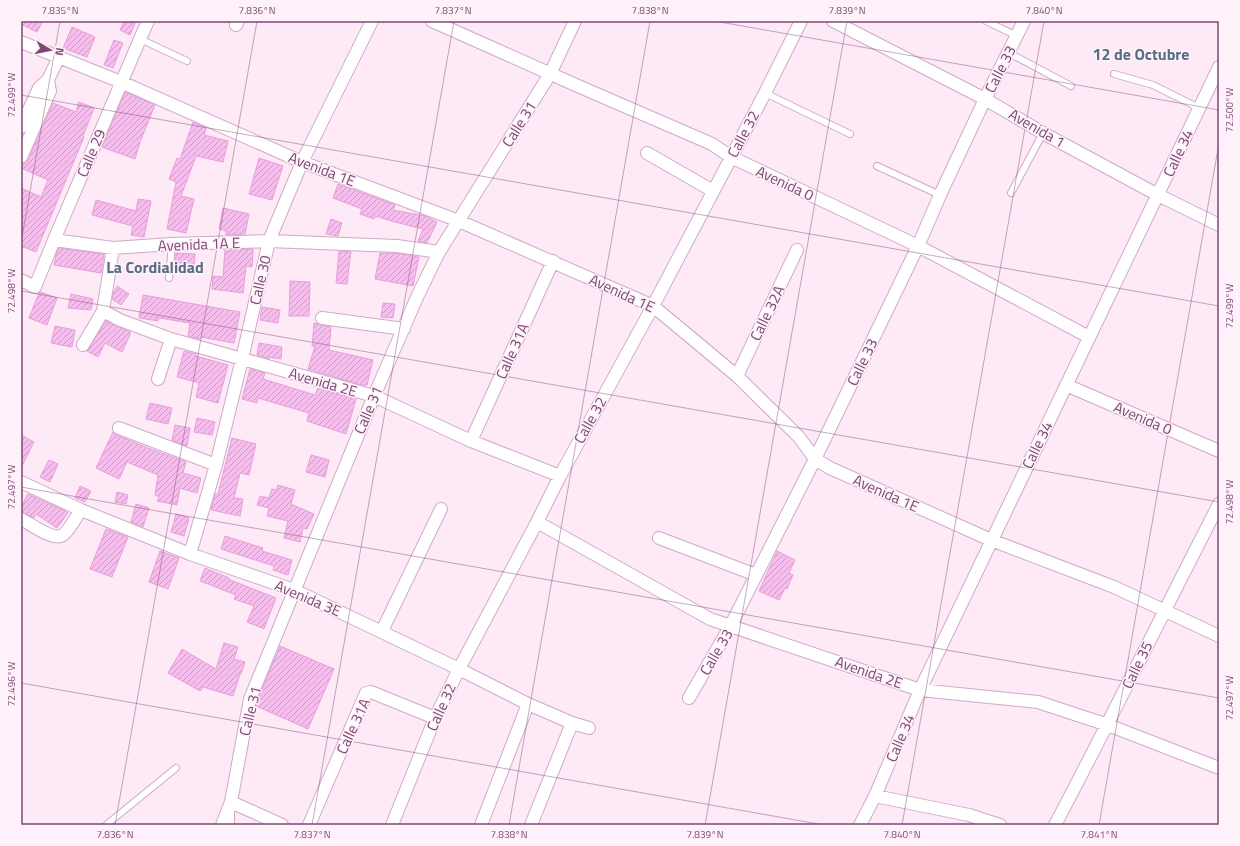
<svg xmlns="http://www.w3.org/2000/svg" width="1240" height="846" font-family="'Titillium Web',sans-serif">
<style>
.building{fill:url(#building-hatch);stroke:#ea9ddd}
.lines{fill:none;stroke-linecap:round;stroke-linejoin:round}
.lane-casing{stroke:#cfaac7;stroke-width:8}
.street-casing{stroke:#cfaac7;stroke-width:14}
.lane{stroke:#fff;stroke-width:6}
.street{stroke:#fff;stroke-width:12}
.ticks{fill:none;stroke:#7b4975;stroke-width:1;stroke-opacity:0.45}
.labels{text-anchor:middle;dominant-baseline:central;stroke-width:3;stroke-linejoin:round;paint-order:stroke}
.street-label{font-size:15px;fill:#7b4975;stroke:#fff1f9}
.neighbourhood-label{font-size:16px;font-weight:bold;fill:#556e82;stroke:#fff1f9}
.neatline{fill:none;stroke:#7b4975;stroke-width:1.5}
.ticks-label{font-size:10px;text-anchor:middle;fill:#7b4975}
</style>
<defs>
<pattern id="building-hatch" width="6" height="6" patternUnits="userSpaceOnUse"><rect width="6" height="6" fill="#f6beec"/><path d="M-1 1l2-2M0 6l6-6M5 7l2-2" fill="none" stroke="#cc9cc4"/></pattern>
</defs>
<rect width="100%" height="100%" fill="#fee9f6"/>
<path class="building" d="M21,21H43L37,32L21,24Z
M124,21H136L130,35L120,30Z
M72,27L95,37L87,57L63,48Z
M114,40L123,43L113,68L104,65Z
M125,92L155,105L140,142L135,159L102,147Z
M79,102L94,108L83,136L84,137L36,252L21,246V188L41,197L48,180L21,168V166L22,164L26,163L28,160L53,103L76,112Z
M193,122L206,128L204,135L228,141L223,162L196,156L181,196L194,199L186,233L167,229L176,182L169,179L177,158L180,159Z
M259,158L283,166L272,200L249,194Z
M338,184L395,205L393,210L425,216L437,222L427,243L418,241L423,229L395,222L375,216L374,219L360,214L362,209L333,198Z
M138,199L151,201L144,237L131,235L133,226L92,215L96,200L136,211Z
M223,208L249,214L245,234L226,235V231L219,229Z
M331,219L342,223L338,236L326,234Z
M59,248L104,254L101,273L54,265L56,255Z
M253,249L252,267L246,266L243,293L212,289L213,276L223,277L225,250Z
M339,251L351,252L347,284L336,283Z
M176,253L195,254L194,272L175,271Z
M380,253H396L419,257L413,286L375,279Z
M290,281L310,282L309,316H289Z
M117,286L129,294L121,305L112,299L114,292Z
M40,292L57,298L47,325L29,318L39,293Z
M71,294L93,299L91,310L68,308Z
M143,295L240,312L234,343L201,337L200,339L188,336L190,323L159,318L158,321L139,318Z
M383,303L395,304L393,318L381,317Z
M262,307L280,310L278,323L260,320Z
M106,321L130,332V335L122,352L105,343L98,357L87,351Z
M314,323L331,327L329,350L373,360L367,385H361L308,369L315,346H312Z
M55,326L75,330L72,347L51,343Z
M259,343L282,347L281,359L269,357V359L257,355Z
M184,351L196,354V356L228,365L218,403L196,397L199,383L177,377Z
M250,369L265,373L263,379L315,395L318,388L356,399L346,434L307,421L309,413L258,398L257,403L242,399Z
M150,403L172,408L168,424L146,419Z
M197,418L215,422L212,435L194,432Z
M175,425L190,428L187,446L172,440Z
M113,432L116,435L148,448L186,462L183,473L201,478L197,493L180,488L177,505L157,501L159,497L155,495L158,475L127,462L119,479L96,468Z
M21,435L34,442L21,468Z
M232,438L256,444L249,475L240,473L234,498L243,499L240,516L211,510L215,494H218Z
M311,455L329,460L325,477L306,472Z
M49,460L58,464L50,482L40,477Z
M278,485L295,490L291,504L314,514L307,529L303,528L300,542L284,538L288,521L267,516L269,508L257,505L260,496L269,498L272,489L276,490Z
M80,486L91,491L85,502L75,498Z
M117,492L128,495L126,504L115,502Z
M28,494L61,509L68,513L57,528L36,514L34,518L21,512V507Z
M136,504L149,508L143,527L131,522Z
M176,514L189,518L184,536L171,532Z
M106,529L128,537L112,577L90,569Z
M225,536L263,548L262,551L292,560L288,575L273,570L274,566L221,549Z
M160,551L179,558L168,589L149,582Z
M777,551L795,560L789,573L793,575L787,589L785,588L779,600L759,591Z
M205,568L229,578L228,579L276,598L264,629L247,622L254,606L234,599L236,595L200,581Z
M224,643L238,647L234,659L245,662L241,674H240L233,696L203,687L200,691L168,673L182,649L216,669Z
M280,646L334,669L308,729L256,706L257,701Z"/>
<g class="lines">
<defs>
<path id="lane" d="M986,21L1017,36
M140,39L187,61
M1009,53L1071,86
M1114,74L1153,85L1199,108
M765,93L850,134
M877,166L940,195
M1011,193L1043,133
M169,278L172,244
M231,811V825
M106,825L176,768"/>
<path id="street" d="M432,21L578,86L712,144L731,157L918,246L1089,337
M833,21L985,99L1043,133L1158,195L1219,225
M236,25L238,21
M21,42L121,82L302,162L459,221L653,306L737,376L799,437L815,459L830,468L991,540L1114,587L1219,636
M21,127L39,88L48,80L59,57
M647,153L713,191
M21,157L50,91L48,80
M54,240L113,248L172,244L269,241L397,246L439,252
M21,280L35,287L54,240L140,39L148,21
M103,311L120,320L171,339L374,396L471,441L560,476
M322,318L404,329
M83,345L103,311L113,248
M737,376L797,250
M158,379L171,339
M1066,385L1219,451
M119,428L216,465
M471,441L553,261
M21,482L81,510L190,554L294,590L459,669L528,704L572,723L589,728
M21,519C31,524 55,543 64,534C70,529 76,517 81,510
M537,522L710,619L920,690L1038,702L1108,725L1219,768
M659,538L756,575
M190,554L216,465L242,359L269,241L302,162L372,21
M382,631L441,509
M689,698L731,625L815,459L918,246L940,195L985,99L1024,21
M875,796L969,815L1000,825
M231,802L282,825
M222,825L231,802L250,699L374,396L418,295L439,252L550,74L575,21
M309,825L366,693L371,692L435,718
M392,825L435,718L459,669L537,522L560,476L653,306L765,93L801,21
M481,825L528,704
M531,825L572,723
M860,825L875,796L920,690L1219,67
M1055,825C1111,719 1164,611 1219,504"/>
</defs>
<use href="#lane" class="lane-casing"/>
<use href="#street" class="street-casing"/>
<use href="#lane" class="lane"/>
<use href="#street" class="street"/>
</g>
<path class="ticks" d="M714,21L1219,110M21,95L1219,306M21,243L60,21M21,291L1219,502M21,487L1219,698M21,683L824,825M115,825L257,21M312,825L454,21M509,825L650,21M705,825L847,21M902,825L1044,21M1099,825L1219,143"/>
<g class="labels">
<g class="street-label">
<text transform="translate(1000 69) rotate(-63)">Calle 33</text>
<text transform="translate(519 124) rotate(-58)">Calle 31</text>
<text transform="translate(1037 128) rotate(30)">Avenida 1</text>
<text transform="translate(743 134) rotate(-62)">Calle 32</text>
<text transform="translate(91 153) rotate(-67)">Calle 29</text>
<text transform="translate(1178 153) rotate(-65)">Calle 34</text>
<text transform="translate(322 169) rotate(21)">Avenida 1E</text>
<text transform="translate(785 183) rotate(25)">Avenida 0</text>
<text transform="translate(199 244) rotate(-2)">Avenida 1A E</text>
<text transform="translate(260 280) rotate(-77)">Calle 30</text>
<text transform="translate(622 293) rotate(25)">Avenida 1E</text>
<text transform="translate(767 313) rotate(-64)">Calle 32A</text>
<text transform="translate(512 351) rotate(-66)">Calle 31A</text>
<text transform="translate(862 362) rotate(-64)">Calle 33</text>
<text transform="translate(323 382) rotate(16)">Avenida 2E</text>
<text transform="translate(368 410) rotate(-67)">Calle 31</text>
<text transform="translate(1143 418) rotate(23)">Avenida 0</text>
<text transform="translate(590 420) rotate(-61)">Calle 32</text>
<text transform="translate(1037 445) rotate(-64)">Calle 34</text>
<text transform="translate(886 493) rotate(24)">Avenida 1E</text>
<text transform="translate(308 598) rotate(23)">Avenida 3E</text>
<text transform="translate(716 652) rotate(-60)">Calle 33</text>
<text transform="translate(1137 665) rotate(-64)">Calle 35</text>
<text transform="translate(869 672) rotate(19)">Avenida 2E</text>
<text transform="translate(441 707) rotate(-66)">Calle 32</text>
<text transform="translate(250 711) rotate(-76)">Calle 31</text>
<text transform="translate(353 726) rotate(-65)">Calle 31A</text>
<text transform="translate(900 738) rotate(-67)">Calle 34</text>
</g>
<g class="neighbourhood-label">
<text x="1141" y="54">12 de Octubre</text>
<text x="155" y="267">La Cordialidad</text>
</g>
</g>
<rect width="1240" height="846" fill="none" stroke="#fff1f9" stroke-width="44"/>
<g transform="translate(50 50) rotate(100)" stroke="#fff1f9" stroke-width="3" paint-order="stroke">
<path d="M0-3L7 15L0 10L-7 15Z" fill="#7b4975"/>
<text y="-6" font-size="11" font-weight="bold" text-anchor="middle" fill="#7b4975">N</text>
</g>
<rect x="22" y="22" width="1196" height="802" class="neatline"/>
<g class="ticks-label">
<text x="60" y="14">7.835°N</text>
<text x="257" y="14">7.836°N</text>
<text x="453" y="14">7.837°N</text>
<text x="650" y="14">7.838°N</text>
<text x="847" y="14">7.839°N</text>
<text x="1044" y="14">7.840°N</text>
<text transform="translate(11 95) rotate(-90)" y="4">72.499°W</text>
<text transform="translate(1229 110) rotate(-90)" y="4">72.500°W</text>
<text transform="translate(11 291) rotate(-90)" y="4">72.498°W</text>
<text transform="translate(1229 306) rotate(-90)" y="4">72.499°W</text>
<text transform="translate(11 487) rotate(-90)" y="4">72.497°W</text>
<text transform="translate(1229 502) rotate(-90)" y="4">72.498°W</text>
<text transform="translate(11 684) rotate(-90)" y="4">72.496°W</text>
<text transform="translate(1229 698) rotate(-90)" y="4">72.497°W</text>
<text x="115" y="838">7.836°N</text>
<text x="312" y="838">7.837°N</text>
<text x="509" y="838">7.838°N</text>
<text x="705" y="838">7.839°N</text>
<text x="902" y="838">7.840°N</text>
<text x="1099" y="838">7.841°N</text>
</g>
</svg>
